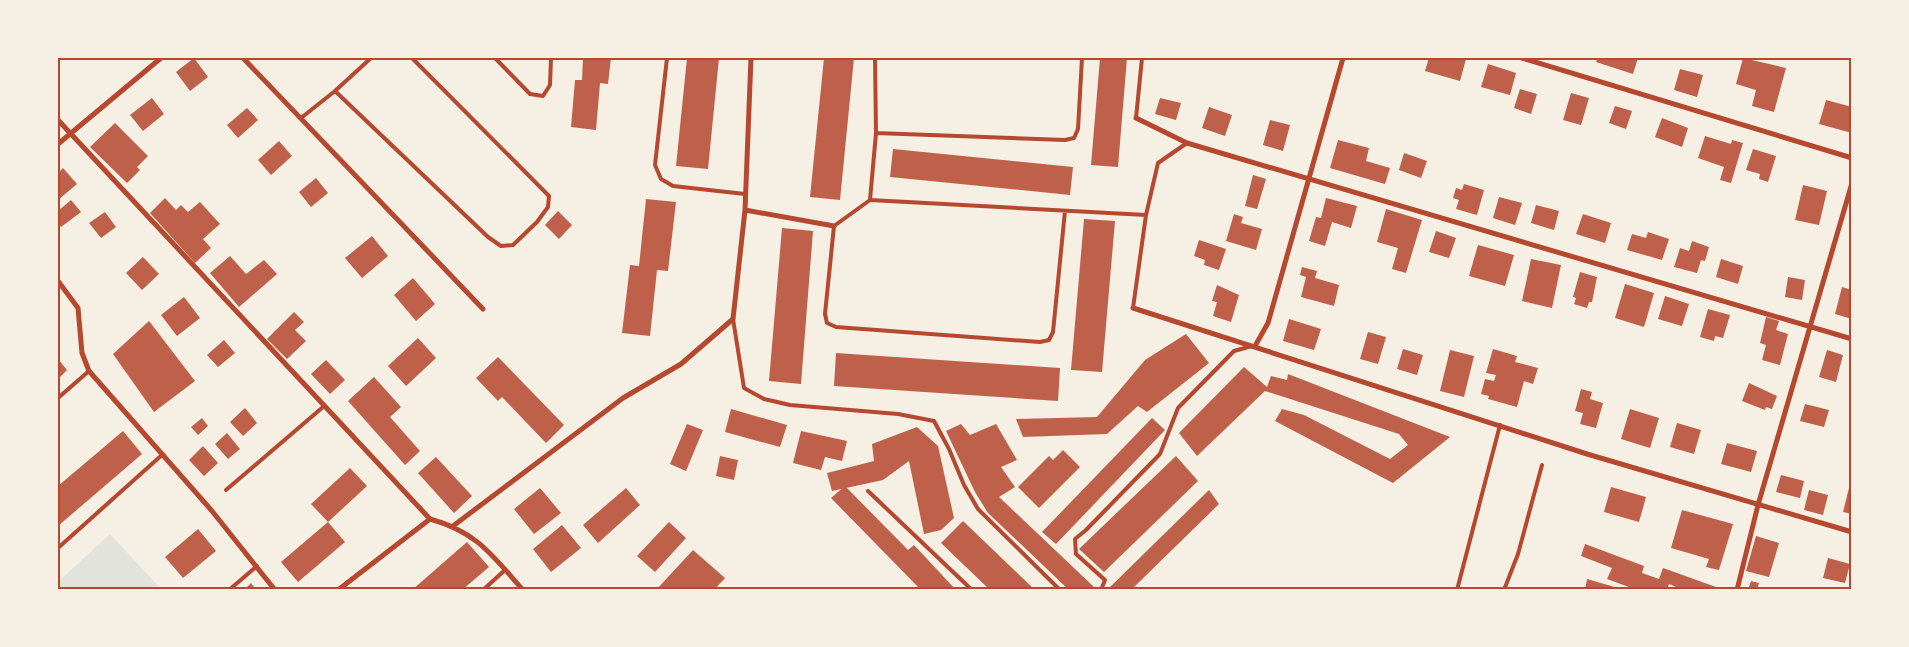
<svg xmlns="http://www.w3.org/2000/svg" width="1909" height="647" font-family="Overpass,sans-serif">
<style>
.green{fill:#e2e4dc}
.building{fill:#bf614a}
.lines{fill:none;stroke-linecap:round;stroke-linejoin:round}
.service{stroke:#b5482f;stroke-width:4}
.minor{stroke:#b5482f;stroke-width:5}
.neatline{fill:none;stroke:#b5482f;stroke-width:2}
</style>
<rect width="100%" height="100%" fill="#f6efe4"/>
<path class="green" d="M110,534L161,589H58V582Z"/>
<path class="building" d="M194,58L208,77L190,91L176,72Z
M583,58H611L608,84L600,83L596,130L571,127L575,80H582Z
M687,58H719L708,169L676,166Z
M824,58H854L840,200L810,197Z
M1100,58H1127L1118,167L1091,165Z
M1429,58L1466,59L1460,81L1425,71Z
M1598,58H1638L1633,74L1596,62Z
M1743,58L1786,68L1774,112L1752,106L1756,90L1736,84Z
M1488,64L1516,73L1510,95L1481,87Z
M1680,69L1703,75L1697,97L1674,90Z
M1520,89L1537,94L1531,114L1514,108Z
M1571,93L1589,98L1581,125L1563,120Z
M152,98L164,114L143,131L130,115Z
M1160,98L1181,103L1176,120L1155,114Z
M1826,100L1852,107V133L1819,124Z
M1615,106L1632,111L1626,129L1609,123Z
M1209,107L1232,115L1225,136L1202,128Z
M247,108L258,120L238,138L227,125Z
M1662,118L1688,128L1682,147L1655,137Z
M1270,120L1290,125L1283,151L1263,145Z
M115,123L148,156L137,167L140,170L127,183L90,147Z
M1705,136L1731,144L1732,140L1743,143L1731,183L1720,180L1724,167L1698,158Z
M1338,140L1369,148L1366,161L1390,168L1385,184L1330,168Z
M279,141L292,156L271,175L258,160Z
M893,149L1073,167L1070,195L890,177Z
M1753,149L1776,156L1768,182L1759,179L1760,174L1746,170Z
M1404,153L1427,161L1421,178L1399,170Z
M63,168L77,184L58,200V173Z
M1253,175L1266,179L1257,209L1245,206Z
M316,178L328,193L311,207L299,192Z
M1464,184L1484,190L1477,215L1456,209L1459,200L1453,198L1456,188L1462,190Z
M1803,185L1827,191L1819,225L1795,220Z
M1499,197L1522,203L1515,225L1493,218Z
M165,198L176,210L181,205L188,212L200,202L220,224L203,239L211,248L195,263L150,213Z
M1326,198L1357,206L1351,228L1332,222L1325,246L1309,241L1316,217L1321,218Z
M646,199L676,202L668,271L657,270L650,336L622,333L630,265L639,266Z
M71,200L81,212L61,227L58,223V211Z
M1536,205L1559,211L1554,230L1531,223Z
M1386,209L1422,220L1406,273L1392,269L1398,248L1377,242Z
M558,211L572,225L559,239L545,225Z
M105,212L116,227L101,238L89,223Z
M1234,214L1243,217L1241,223L1262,229L1256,250L1226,241Z
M1583,214L1611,223L1605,243L1576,234Z
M1084,219L1115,221L1102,372L1071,370Z
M782,228L813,231L801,384L769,381Z
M1436,231L1456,238L1449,258L1429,252Z
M1648,232L1669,239L1662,260L1627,250L1632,234L1646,238Z
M372,236L388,256L362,278L345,258Z
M1199,240L1226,249L1219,270L1204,265L1205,260L1194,256Z
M1692,241L1709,247L1705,261L1701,260L1697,273L1674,267L1680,248L1689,251Z
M1478,245L1514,255L1505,286L1469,276Z
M230,256L246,274L264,260L277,274L239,307L210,273Z
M143,257L159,274L142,290L126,273Z
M1531,259L1561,265L1552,308L1522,301Z
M1721,259L1743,266L1738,284L1716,277Z
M1302,267L1317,271L1315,278L1339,285L1334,306L1301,297L1306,277L1300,275Z
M1580,272L1597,277L1592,302H1589L1587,308L1574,304L1576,298L1573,297Z
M1788,277L1805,280L1802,300L1785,297Z
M413,278L435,304L416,321L394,295Z
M1625,284L1654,293L1644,327L1615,318Z
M1217,285L1239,295L1231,322L1213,316L1217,302L1212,301Z
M1842,287L1852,290V319L1835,314Z
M1665,296L1689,304L1682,326L1658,319Z
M184,297L200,318L177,336L161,315Z
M1708,309L1730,315L1723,338L1715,336L1714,341L1700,337Z
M294,312L304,322L295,330L306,341L287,359L267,339Z
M1766,317L1779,321L1776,330L1788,334L1780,365L1762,360L1766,345L1760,343Z
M1289,319L1321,329L1314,350L1283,341Z
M149,321L195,381L154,412L113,354Z
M1368,332L1386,337L1378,364L1360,359Z
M1186,334L1209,363L1147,412L1138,406L1107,434L1023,437L1016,419L1097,417L1145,360Z
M418,338L436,358L406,386L388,366Z
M224,340L235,353L218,367L207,355Z
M1403,349L1423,355L1417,375L1397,369Z
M1493,349L1517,356L1515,362L1538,368L1533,384L1524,381L1517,407L1488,399L1489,396L1481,394L1485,379L1494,381L1496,375L1486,373Z
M1450,350L1474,356L1464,397L1440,391Z
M1827,350L1843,355L1836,382L1819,377Z
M836,353L1060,368L1058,401L834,386Z
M498,357L564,425L546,443L502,397L498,401L476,378Z
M58,359L67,370L58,379Z
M326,360L345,380L330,394L311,374Z
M1244,367L1267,387L1271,376L1287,380L1288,374L1450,437L1393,483L1275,421L1282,409L1304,415L1390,459L1408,445L1399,434L1265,391L1197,456L1179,433Z
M374,377L401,407L390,417L420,451L405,465L348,401Z
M1749,383L1777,396L1772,409L1766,407L1765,410L1742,401Z
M1581,389L1592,392L1590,399L1603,403L1596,428L1580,424L1583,413L1575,411Z
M1805,404L1829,410L1824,427L1800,421Z
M245,408L257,423L243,436L230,422Z
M731,409L787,425L780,447L725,432Z
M1630,409L1659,418L1650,448L1621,439Z
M202,418L208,426L198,435L191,427Z
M1152,418L1165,430L1056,544L1042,532Z
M1677,423L1701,430L1694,454L1670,447Z
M687,424L703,430L686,471L670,464Z
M961,424L970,435L996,424L1017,460L1001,467L1015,487L999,497L1094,587L1092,590H1069L988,513L975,492L946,431Z
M917,427L938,446L954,518L941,530L924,534L909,461L883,480L832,491L827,473L874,461L872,444Z
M123,431L142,454L58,526V486Z
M801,431L847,441L842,461L825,457L821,470L793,463Z
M227,433L240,449L228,459L215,444Z
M1727,443L1757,451L1751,472L1721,464Z
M203,446L218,463L204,476L189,460Z
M1063,450L1080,467L1039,508L1018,487L1049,456L1053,460Z
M720,456L738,460L734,480L716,476Z
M1176,456L1198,481L1104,572L1079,549Z
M436,457L472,496L454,513L418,473Z
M350,468L367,486L328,522L311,504Z
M1781,475L1804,481L1800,498L1776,492Z
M845,486L908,550L914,545L956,590H921L831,498Z
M1611,487L1646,497L1639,522L1604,512Z
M540,488L561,513L534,534L514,509Z
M626,488L640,505L598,543L583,525Z
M1849,488L1852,489V514L1843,512Z
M1209,490L1219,504L1131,590H1107Z
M1809,490L1828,495L1823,515L1804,510Z
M1682,510L1733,524L1719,570L1706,567L1709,559L1671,548Z
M963,521L1035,590H990L941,543Z
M328,522L345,542L298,582L281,562Z
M669,522L686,538L655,572L637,556Z
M562,525L581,548L551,572L533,549Z
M198,529L216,551L183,578L165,557Z
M1756,536L1779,543L1769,577L1746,571Z
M467,542L489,567L462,590H412Z
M1585,544L1644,566L1642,573L1659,579L1663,568L1716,587L1715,590H1683L1669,584L1667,590H1637L1607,579L1612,568L1581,556Z
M693,550L725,578L714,590H656Z
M1828,558L1850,564L1845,583L1823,578Z
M1587,579L1618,588L1617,590H1585Z
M1751,581L1759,583L1757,590H1748Z
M251,583L256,590H244Z"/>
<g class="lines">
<path class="service" d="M495,58L530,94L543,96L550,85L551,58
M667,58L655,165L661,179L673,186L745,194
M875,58L876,133L870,200L834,226L825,314L827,323L836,327L1040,342L1049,340L1053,332L1065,211
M335,91L488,237L501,246L513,245L537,222L548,207L549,196L412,58
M301,118L335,91L371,58
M1136,118L1142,58
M876,133L1065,140L1074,138L1078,129L1082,58
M870,200L1146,215
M1133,308L1146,215L1158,163L1187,143
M733,319L744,388L764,399L790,405L898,414L934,421L949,449L964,485L978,509L1060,590
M58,398L89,371
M226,490L323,407
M868,491L972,590
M58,548L163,454
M229,590L257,566
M483,590L505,570
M1101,590L1105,580L1076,554L1075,539L1086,530L1160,454L1178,408L1234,351L1252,346
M1457,590L1500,425
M1504,590L1518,554L1542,465"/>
<path class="minor" d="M243,58L483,309
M1522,58L1852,158
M1136,118L1187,143L1852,339
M58,120L430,519C477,532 492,555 523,590
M58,144L161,58
M745,210L834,226
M58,281L78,308L82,353L89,371L212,511L275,590
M1133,308L1587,454L1852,532
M1255,346L1268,323L1343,58
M453,526L623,398L681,364L733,319L745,210L751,58
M338,590L430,519
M1737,590L1758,505L1852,183"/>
</g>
<rect width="1909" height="647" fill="none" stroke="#f6efe4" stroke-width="118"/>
<rect x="59" y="59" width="1791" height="529" class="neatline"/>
</svg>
